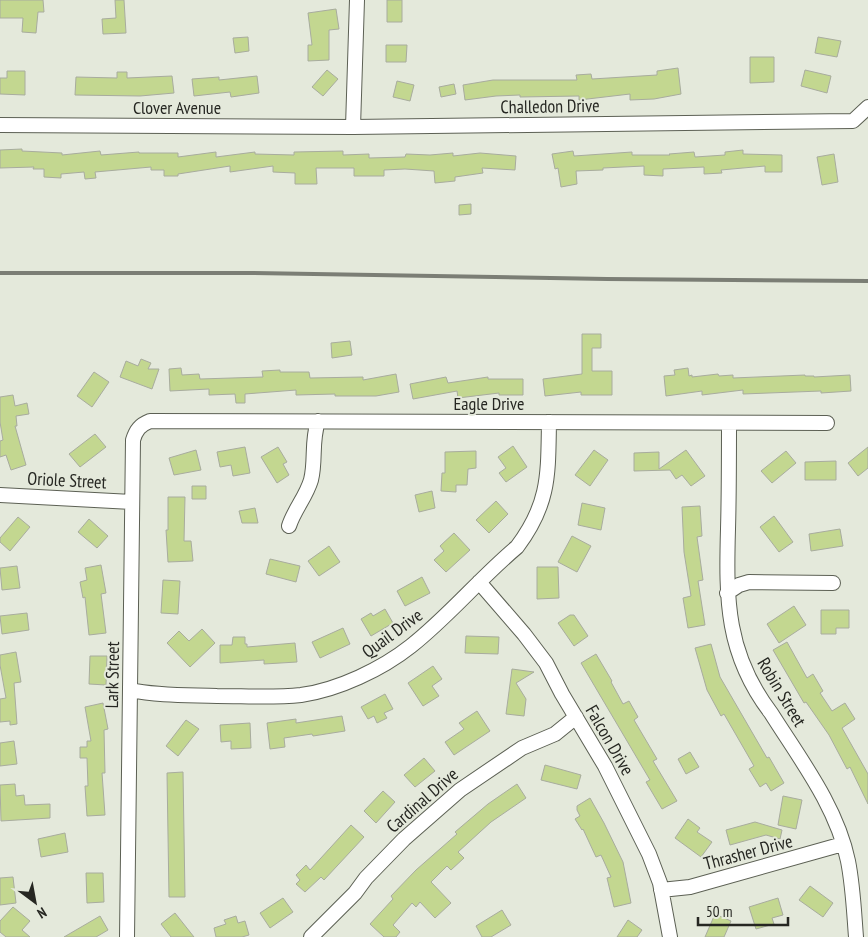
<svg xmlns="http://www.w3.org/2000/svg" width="868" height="937" font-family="'PT Sans Narrow',sans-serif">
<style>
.building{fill:#c3d790;stroke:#a8ac9e}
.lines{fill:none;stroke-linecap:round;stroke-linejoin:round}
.street-casing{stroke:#5c6054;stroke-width:16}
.street{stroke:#fff;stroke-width:14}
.rail{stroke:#7b7e75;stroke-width:4}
.labels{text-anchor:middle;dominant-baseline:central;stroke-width:4;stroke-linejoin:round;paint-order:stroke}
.street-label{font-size:18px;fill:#262722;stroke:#e4e9db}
</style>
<rect width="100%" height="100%" fill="#e4e9db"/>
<path class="building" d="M0,0H43L44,12H38L36,33L22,32L23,18H0Z
M115,0H124L126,33L103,34L102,19L116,18Z
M387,0H402V22H387Z
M336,9L339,29L329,30V60L308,61V45H312L308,13Z
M248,37L249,51L235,53L233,38Z
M818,37L841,41L837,57L815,53Z
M386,45H407L406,62H386Z
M750,57H774V82L750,83Z
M678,68L681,94L654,99L630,100V94L579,100V96L520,97V95L496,96L465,100L463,85L493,80H577L576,75L591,74L592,79L657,75V71Z
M327,70L338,79L323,96L312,87Z
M805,70L831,76L827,93L801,86Z
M7,71H25V95L0,94V78H7Z
M117,72H127V78L172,76L174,93L140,96L75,95L76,77L117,78Z
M257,76L259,93L231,97L230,92L194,96L192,79L219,77V80Z
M397,81L414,85L410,101L393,97Z
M454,84L456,94L441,97L439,87Z
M22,149V151L62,153V155L100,151L101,155L139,152V153H178V157L216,152V157L255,152V154L294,155V152L343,151V155L369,154V158L405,157L406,154L430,155L453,153V156L480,153L516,156L515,170L482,168L483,173L455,177V181L435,183L434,171L405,169L384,170V176H354V168H316L317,184H295V173L273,172V166L230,172V166L178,174V176H164V170H151V167L95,172L96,178L85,179L84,172L61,174V178L44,177V169H33L34,167L0,168V150Z
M743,150V154L782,155V172H765V166L721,170L722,173L704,174V167L663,169V176L644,175V166L603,168V170L576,171L577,184L561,187L558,168L555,169L552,154L573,151L574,156L632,152V155H670L669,154L694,152L695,157L725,155V152Z
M834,154L838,182L822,185L817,157Z
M471,204V214L459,215V205Z
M582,334H601V348H592V371H612V395H581V392L545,396L543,379L582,374Z
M350,341L352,355L332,358L331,343Z
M141,359L151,363L148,369H159L152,389L120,377L126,361L138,366Z
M181,368L182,375L199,374L200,379L263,377L262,371L280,370V372H309L310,378L363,377V380L396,374L399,392L376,396H335V394L296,395V390L245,394V403H236L235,394L209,395V389L170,391L169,369Z
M688,368L689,376L692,375V377L718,374L719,376L733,375V378L805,375V376H814V377L850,375L851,391L821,393V391L743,394V390L702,395V391L666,396L664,376L675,375L674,370Z
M94,372L109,382L92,407L77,396Z
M446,377L448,383L488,377V379H523V395H499V393L458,398L457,391L413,399L410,384Z
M13,395L15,406L27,403L29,414L16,416L17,426H15L26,465L11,470L6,455L0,457V441L3,440L0,422V397Z
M95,434L106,447L80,467L69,454Z
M513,446L527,467L506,482L499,473L506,468L498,457Z
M245,447L250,473L233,476L231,465L220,467L217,452Z
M278,447L287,462L283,464L289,475L277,483L261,457Z
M868,447V468L858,476L848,463Z
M196,450L201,470L174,475L169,458Z
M594,450L608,460L590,486L575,475Z
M686,450L705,476L691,486L682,475L676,479L670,470L634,471V453L659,452V469Z
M476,451V468L468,469L467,485H456V492L441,491L442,473H445V452Z
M786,451L796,463L772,483L761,471Z
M836,461V480H805V462Z
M192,486H206V499H192Z
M432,491L435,508L419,512L415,495Z
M168,497H185L184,541H191L193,561L168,562L166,530H168Z
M496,501L508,514L489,533L476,520Z
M582,503L605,508L601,530L578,525Z
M700,506L702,536L697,537L703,580L698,581L705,625L688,628L683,598L691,596L684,552L682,507Z
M255,508L258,523H242L239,511Z
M774,516L793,542L779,552L760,527Z
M18,517L30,527L10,551L0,542V538Z
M89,519L108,536L97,548L78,532Z
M840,529L843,546L811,551L809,534Z
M454,533L470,550L446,572L434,560L444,551L440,546Z
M572,536L591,546L577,572L558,562Z
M329,546L340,562L319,576L308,561Z
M270,559L300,566L296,582L266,574Z
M101,565L106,593L101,594L106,633L89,635L85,597L83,598L80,582L87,580L85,568Z
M17,566L20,588L2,590L0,568Z
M537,567H558L559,598L537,599Z
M422,577L430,593L405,606L397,591Z
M163,580L180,581L178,614L161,613Z
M794,606L806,625L779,643L767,624Z
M385,609L393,623L371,636L361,619L371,613L373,616Z
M821,610H849V628H836V634H821Z
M27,613L29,630L2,634L0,616Z
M570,615H574L588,636L574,646L558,623Z
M343,628L350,644L320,658L312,642Z
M202,629L215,643L190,667L167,643L179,631L189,641Z
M466,636L499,637L498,654L465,653Z
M233,637H245V644H247V647L295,643L297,662L264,664V660L220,663V645H232Z
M787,642L807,678L813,674L823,691L820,693L832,711L845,703L855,719L842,728L868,774V804L850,767L847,769L829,735L806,702L804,703L773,650Z
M711,644L720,677L767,758L769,757L784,783L771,791L766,783L760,787L749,769L754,766L724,714L721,716L707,690L695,648Z
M16,652L21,682L14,683L17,724L10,725V721L0,722V699L6,698L0,665V655Z
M596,654L612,681L611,682L623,704L629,701L638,717L634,720L657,759L653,761L677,801L662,809L646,782L650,780L581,663Z
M90,656H107L106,685L89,684Z
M433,666L442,679L432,686L439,696L423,706L408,683Z
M512,669L534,672L516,683L526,699L524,716L506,714Z
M385,694L393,709L384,713L387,718L377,723L374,716L368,719L361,707Z
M103,703L108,729L104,730L105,773H102L105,815L87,816L85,786H88L87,758H80V747H87V741H91L85,707Z
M477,711L490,731L454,755L445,742L464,729L459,723Z
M342,716L345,731L313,736L312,734L284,738L285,747L270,749L267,723L296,719V723Z
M186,720L199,729L178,756L166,746Z
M250,723L251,748L231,749V741L221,742L220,725Z
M14,741L17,764L0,766V743Z
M690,752L699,767L686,774L678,759Z
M424,758L435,771L415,787L404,775Z
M545,765L581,775L577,789L541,780Z
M183,772L185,897H169L167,773Z
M15,784L16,796L24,795L25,805L50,804V818L1,821L0,785Z
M517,784L526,798L491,822L458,852L464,858L451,870L447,866L431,882L451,903L435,918L420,902L416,907L412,903L393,925L400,932L396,937H384L370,924L393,899L391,896L416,870L457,834L455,832L488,804Z
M383,791L395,802L376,823L364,811Z
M783,796L802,800L796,829L778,825Z
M590,798L604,823L623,862L631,903L614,907L607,878L611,877L601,855L596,857L583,829L582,830L575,819L580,816L577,810V806Z
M688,819L700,828L697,832L712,842L701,857L675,838Z
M755,822L782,830L780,839L766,835L730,845L726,830Z
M351,825L364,837L324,880L321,877L305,892L296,884L300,880L296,875L306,865L310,870Z
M65,833L68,852L41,857L38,839Z
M86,873H103L104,902L87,903Z
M13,877L16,903L0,905V878Z
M810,886L833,903L823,917L799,900Z
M283,898L293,912L270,928L260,913Z
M778,898L783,915L772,918L774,924L756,929L749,907Z
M13,907L30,921L22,930L30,937H6L0,932V921Z
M502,910L511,925L491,937H482L476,926Z
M175,913L194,937H171L161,924Z
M715,914L731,921L724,937H705Z
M100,916L108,930L96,937H64Z
M236,916L238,923L245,921L249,935L242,937H216L214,928L226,924L224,920Z
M628,920L642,930L637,937H617Z"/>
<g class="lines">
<defs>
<path id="street" d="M0,125L353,127L853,121L868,107
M353,127L357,0
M729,423C729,458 729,494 728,529C726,600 726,654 771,713C800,759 837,807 848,861C853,886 854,912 856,937
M0,495L132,502
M289,526C294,510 306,497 311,480C316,460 311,443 318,421
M479,582L524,634L546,663L562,694L605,766L649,854L660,883L670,937
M727,593L739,585L749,582L833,583
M130,690C159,696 188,695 217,696C245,696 273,698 301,695C338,690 382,669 411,646C449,616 480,578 517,547C550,503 548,474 549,422
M661,890L690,887L843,844
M127,937L133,440C136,430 140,425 150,421L827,423
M311,937L355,893L366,878L404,839L460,790L522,748L555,734L576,717"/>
</defs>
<use href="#street" class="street-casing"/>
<use href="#street" class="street"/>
<path class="rail" d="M0,273H251L607,279L868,281"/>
</g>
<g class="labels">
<g class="street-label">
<text transform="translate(550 106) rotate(-1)">Challedon Drive</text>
<text x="177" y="107">Clover Avenue</text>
<text x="489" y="403">Eagle Drive</text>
<text transform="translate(67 480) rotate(3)">Oriole Street</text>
<text transform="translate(392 633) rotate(-36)">Quail Drive</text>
<text transform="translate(112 675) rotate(-89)">Lark Street</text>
<text transform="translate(782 692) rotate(59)">Robin Street</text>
<text transform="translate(610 740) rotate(60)">Falcon Drive</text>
<text transform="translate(422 800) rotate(-41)">Cardinal Drive</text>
<text transform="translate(748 852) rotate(-15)">Thrasher Drive</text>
</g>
</g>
<g transform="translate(35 902) rotate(148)" stroke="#e4e9db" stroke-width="4" paint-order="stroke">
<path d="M0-4L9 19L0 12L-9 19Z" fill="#262722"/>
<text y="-8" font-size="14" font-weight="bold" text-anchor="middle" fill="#262722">N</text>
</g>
<path d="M698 917v8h90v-8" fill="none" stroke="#262722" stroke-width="2.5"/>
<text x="706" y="917" font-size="15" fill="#262722" stroke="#e4e9db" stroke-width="4" paint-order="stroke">50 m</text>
</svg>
